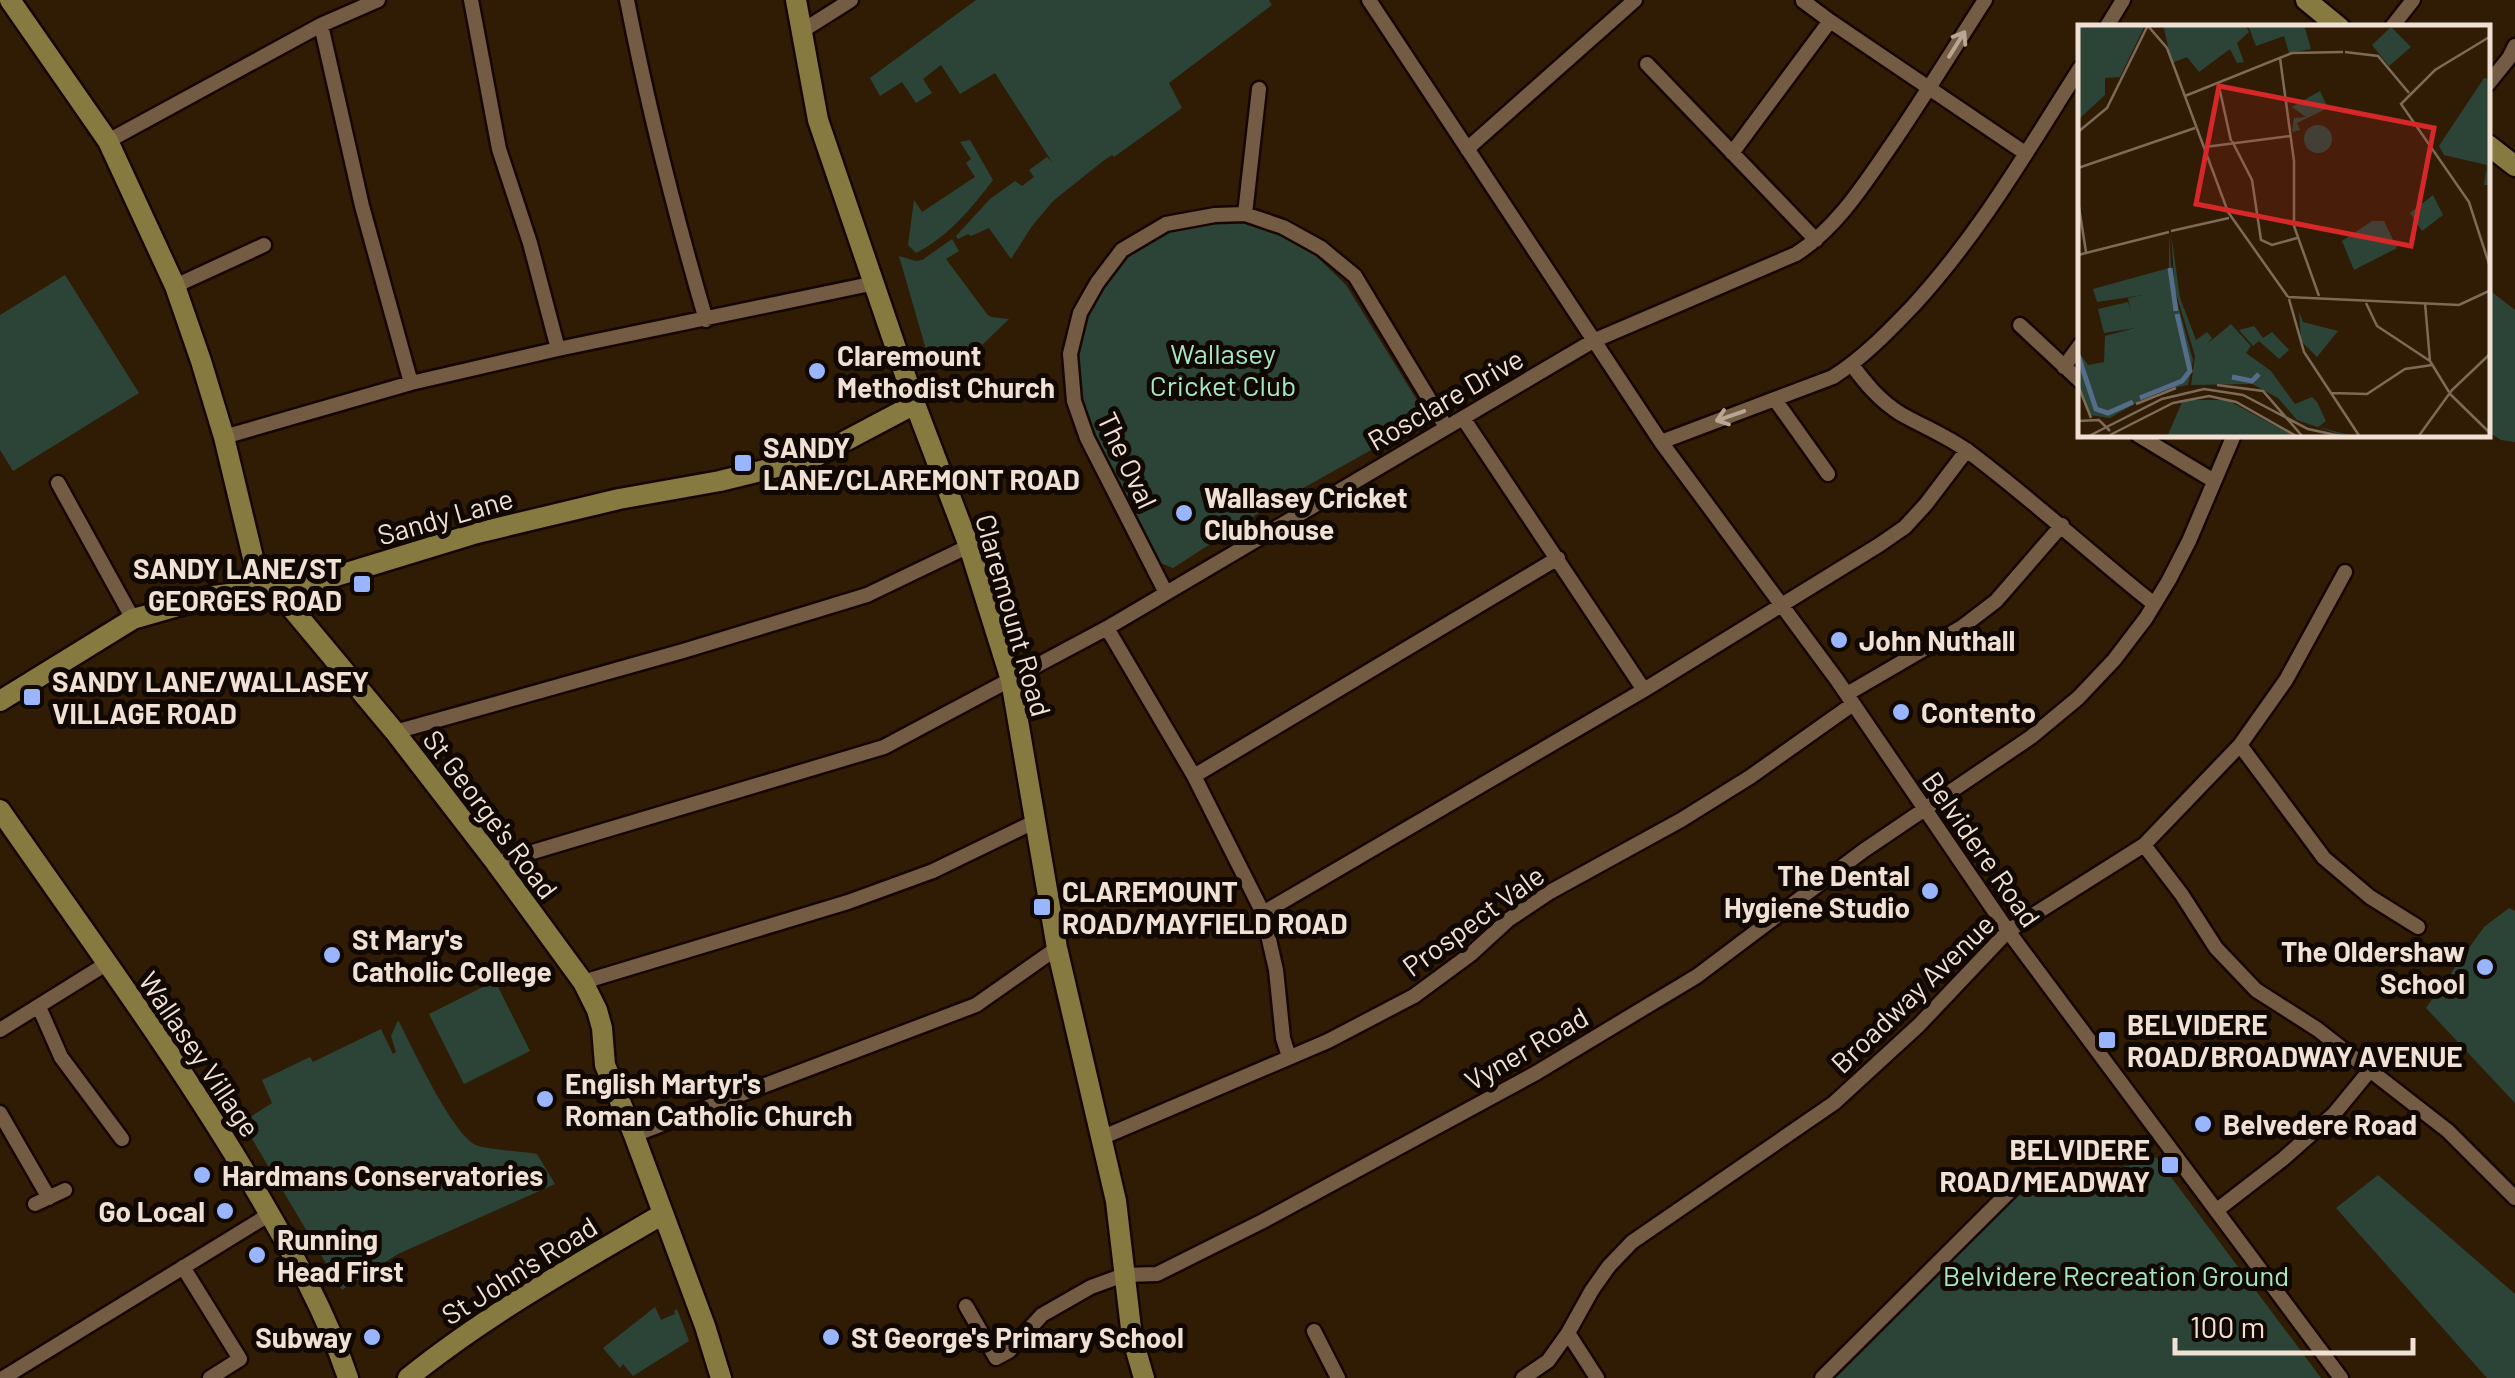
<svg xmlns="http://www.w3.org/2000/svg" width="2515" height="1378" font-family="Barlow,sans-serif">
<style>
.green{fill:#2b4437}
.lines{fill:none;stroke-linecap:round;stroke-linejoin:round}
.street-casing{stroke:#170500;stroke-width:19}
.secondary-casing{stroke:#170500;stroke-width:25}
.street{stroke:#735b44;stroke-width:14}
.secondary{stroke:#877a41;stroke-width:20}
.oneway{stroke:#b8a593}
.poi-dot{fill:#98b5fd;stroke:#110802;stroke-width:4}
.labels{text-anchor:middle;dominant-baseline:central;stroke-width:10;stroke-linejoin:round;paint-order:stroke}
.park-label{font-size:28px;fill:#a5e6c3;stroke:#110802}
.poi-label{font-size:28px;font-weight:bold;fill:#f0e1d4;stroke:#110802;text-anchor:start}
.street-label{font-size:28px;fill:#f0e1d4;stroke:#110802}
.inset-river{fill:none;stroke:#546d88;stroke-width:5}
.inset-road{fill:none;stroke:#7d6b58;stroke-width:2.5}
.view{fill:#d62828;fill-opacity:0.15;stroke:#d62828;stroke-width:5}
.inset-edge{fill:none;stroke:#f0e1d4;stroke-width:5}
</style>
<rect width="100%" height="100%" fill="#301c05"/>
<path class="green" d="M976,0H1269L1272,5L1169,83L1182,108L1114,157L1112,155L1103,161L1053,201L1032,226L1011,259L989,228L971,236L968,234L958,239L956,236L990,199L1015,181L1022,186L1034,177L1029,170L1047,157L1052,162L995,73L960,94L941,65L923,79L932,93L916,103L902,82L880,96L870,78Z
M970,140L993,180C971,209 949,236 916,253L908,245L914,200L922,212L975,177L966,163L971,159L960,142Z
M1236,222L1265,227L1314,254L1346,285L1428,418L1257,514L1173,568L1158,562C1141,528 1123,493 1106,459C1097,441 1085,422 1080,403C1065,335 1101,256 1168,232C1190,224 1213,223 1236,222Z
M952,239L959,251L946,259L987,314L991,317L1009,319L982,345L929,360L899,256L916,261L922,260Z
M65,275L139,393L13,471L0,450V315Z
M2488,289L2515,310V442L2501,440L2488,432Z
M2509,908L2515,911V1103L2426,1008L2484,927Z
M495,981L530,1051L464,1084L429,1014Z
M398,1020C412,1046 451,1133 476,1145C483,1149 526,1152 537,1154L555,1184L398,1254L342,1290L242,1122L272,1103L262,1080L310,1057L313,1062L381,1029L393,1054L396,1052L391,1036Z
M2156,1157L2321,1378H1834L2021,1187L2147,1162Z
M2378,1175L2515,1294V1378H2487L2336,1208Z
M655,1307L661,1320L675,1314L674,1311L677,1309L689,1341L633,1376L623,1364L620,1368L603,1348Z"/>
<g class="lines">
<defs>
<path id="street" d="M471,0L499,149L530,243L558,349
M627,0C648,108 675,214 706,320
M1369,0L1661,442L1837,680L2008,931L2341,1378
M1803,1L1830,21L2025,153
M321,25L362,206L411,383
M2106,28L2123,0
M2391,28L2413,0
M802,31L851,0
M1647,64L1816,240
M2488,84L2509,58L2515,46
M108,141L321,25L378,0
M1467,149L1635,0
M1732,153L1830,21
M1245,214L1259,89
M175,286L264,245
M2020,325L2080,381
M1852,365C1866,384 1880,401 1901,414C1924,427 1947,436 1969,452C2033,500 2091,554 2154,604
M2064,367L2080,345
M1776,401L1828,474
M1463,418L1644,690
M2138,435L2214,481
M224,437L411,383L558,349L875,283
M1661,442L1833,377C1864,357 1888,332 1913,306C1980,233 2027,151 2080,68
M58,483L133,619
M1166,593L1087,438L1074,401L1070,354L1080,313L1097,283L1122,250L1166,224L1215,215L1245,214L1283,227L1321,248L1355,276L1446,427
M1107,628L1194,776L1263,913L1276,970L1283,1038L1289,1057
M1847,694L1962,627L1996,601L2062,525
M395,732L683,651L867,595L969,546
M2240,745L2324,858L2370,897L2418,927
M1194,776L1558,558
M2144,845L2182,895L2216,948L2256,990L2317,1029L2448,1131L2515,1198
M496,863L884,747L1107,628L1593,341L1796,254C1837,228 1865,183 1892,144C1924,97 1954,48 1985,0
M1263,913L1644,690L1879,545L1905,527L1926,504L1967,450
M583,982L848,902L933,871L1036,821
M39,1007L61,1057L122,1139
M0,1030L106,964
M0,1113L49,1198
M634,1135L976,1005L1057,948
M1101,1138L1328,1041L1414,996L1471,954L1508,920L1550,892L1681,820L1750,777L1853,704
M35,1204L65,1190
M2217,1210L2283,1159L2334,1114L2371,1069
M183,1267L240,1359L210,1378
M966,1306L996,1358L1009,1351L1042,1315L1091,1287L1124,1275L1157,1274L1263,1221L1536,1073L1697,976L1863,851L2031,737L2078,698L2114,660L2146,618L2169,580L2189,541L2234,435
M1314,1331L1338,1378
M1568,1333L1597,1378
M3,1378L270,1214
M1523,1378L1548,1361L1568,1333L1592,1290L1609,1266L1632,1242L1834,1103L1919,1025L2008,931L2144,845L2240,745L2286,680L2345,572
M1822,1378L2017,1184"/>
<path id="secondary" d="M10,0L108,141L175,286L201,361L224,437L261,591
M796,0L818,120L915,404L969,546L1011,680L1057,948L1116,1201L1132,1337L1144,1378
M2306,0L2340,28
M2488,145L2515,166
M273,590L289,605L395,732L496,863L583,982L597,1010L602,1028L605,1065L634,1135L705,1326L721,1378
M0,701L133,619L213,596L310,584L477,533L619,499L720,481L813,458L915,404
M0,810C88,937 180,1061 258,1194C293,1254 326,1312 348,1378
M408,1378C487,1314 576,1265 663,1214"/>
</defs>
<use href="#street" class="street-casing"/>
<use href="#secondary" class="secondary-casing"/>
<use href="#street" class="street"/>
<use href="#secondary" class="secondary"/>
</g>
<defs><path id="oneway-shaft" d="M-6 0H5M1.5-3L5.5 0L1.5 3" fill="none" stroke-width="1.6" stroke-linecap="round" stroke-linejoin="round" transform="scale(2.5)"/></defs>
<g class="oneway">
<use href="#oneway-shaft" transform="translate(1957 44) rotate(-58)"/>
<use href="#oneway-shaft" transform="translate(1730 416) rotate(161)"/>
</g>
<g class="poi-dot">
<circle cx="817" cy="371" r="10"/>
<rect x="733" y="453" width="20" height="20" rx="5"/>
<circle cx="1184" cy="513" r="10"/>
<rect x="352" y="574" width="20" height="20" rx="5"/>
<circle cx="1839" cy="640" r="10"/>
<rect x="22" y="687" width="20" height="20" rx="5"/>
<circle cx="1901" cy="712" r="10"/>
<circle cx="1930" cy="891" r="10"/>
<rect x="1032" y="897" width="20" height="20" rx="5"/>
<circle cx="332" cy="955" r="10"/>
<circle cx="2485" cy="967" r="10"/>
<rect x="2097" y="1030" width="20" height="20" rx="5"/>
<circle cx="545" cy="1099" r="10"/>
<circle cx="2203" cy="1124" r="10"/>
<rect x="2160" y="1155" width="20" height="20" rx="5"/>
<circle cx="202" cy="1175" r="10"/>
<circle cx="225" cy="1211" r="10"/>
<circle cx="257" cy="1255" r="10"/>
<circle cx="372" cy="1337" r="10"/>
<circle cx="831" cy="1337" r="10"/>
</g>
<g class="labels">
<g class="park-label">
<text x="1223" y="353">Wallasey<tspan x="1223" dy="32">Cricket Club</tspan></text>
<text x="2116" y="1275">Belvidere Recreation Ground</text>
</g>
<g class="poi-label">
<text x="837" y="355">Claremount<tspan x="837" dy="32">Methodist Church</tspan></text>
<text x="763" y="447">SANDY<tspan x="763" dy="32">LANE/CLAREMONT ROAD</tspan></text>
<text x="1204" y="497">Wallasey Cricket<tspan x="1204" dy="32">Clubhouse</tspan></text>
<text x="342" y="568" text-anchor="end">SANDY LANE/ST<tspan x="342" dy="32">GEORGES ROAD</tspan></text>
<text x="1859" y="640">John Nuthall</text>
<text x="52" y="681">SANDY LANE/WALLASEY<tspan x="52" dy="32">VILLAGE ROAD</tspan></text>
<text x="1921" y="712">Contento</text>
<text x="1910" y="875" text-anchor="end">The Dental<tspan x="1910" dy="32">Hygiene Studio</tspan></text>
<text x="1062" y="891">CLAREMOUNT<tspan x="1062" dy="32">ROAD/MAYFIELD ROAD</tspan></text>
<text x="352" y="939">St Mary's<tspan x="352" dy="32">Catholic College</tspan></text>
<text x="2465" y="951" text-anchor="end">The Oldershaw<tspan x="2465" dy="32">School</tspan></text>
<text x="2127" y="1024">BELVIDERE<tspan x="2127" dy="32">ROAD/BROADWAY AVENUE</tspan></text>
<text x="565" y="1083">English Martyr's<tspan x="565" dy="32">Roman Catholic Church</tspan></text>
<text x="2223" y="1124">Belvedere Road</text>
<text x="2150" y="1149" text-anchor="end">BELVIDERE<tspan x="2150" dy="32">ROAD/MEADWAY</tspan></text>
<text x="222" y="1175">Hardmans Conservatories</text>
<text x="205" y="1211" text-anchor="end">Go Local</text>
<text x="277" y="1239">Running<tspan x="277" dy="32">Head First</tspan></text>
<text x="352" y="1337" text-anchor="end">Subway</text>
<text x="851" y="1337">St George's Primary School</text>
</g>
<g class="street-label">
<text transform="translate(1445 399) rotate(-30)">Rosclare Drive</text>
<text transform="translate(1128 460) rotate(65)">The Oval</text>
<text transform="translate(445 516) rotate(-16)">Sandy Lane</text>
<text transform="translate(1014 615) rotate(74)">Claremount Road</text>
<text transform="translate(491 814) rotate(53)">St George's Road</text>
<text transform="translate(1982 849) rotate(55)">Belvidere Road</text>
<text transform="translate(1473 920) rotate(-36)">Prospect Vale</text>
<text transform="translate(1912 993) rotate(-44)">Broadway Avenue</text>
<text transform="translate(1526 1048) rotate(-30)">Vyner Road</text>
<text transform="translate(200 1054) rotate(56)">Wallasey Village</text>
<text transform="translate(519 1270) rotate(-32)">St John's Road</text>
</g>
</g>
<g transform="translate(2078 25)">
<rect width="412" height="412" fill="#301c05"/>
<path d="M0,0H67L42,52L27,53V70L0,95ZM85,0H167L171,7L159,18L166,37L159,38L152,24L121,47L109,32L94,38ZM170,0H226L233,24L211,28L206,11L178,21ZM313,2L333,22L311,41L294,20ZM406,53L412,54V160H406L409,140L366,130L361,121ZM242,66L250,83L219,98L222,105L214,107L216,93L228,92L214,82ZM226 114a14 14 0 1 1 28 0a14 14 0 1 1-28 0ZM355,170L365,190L344,206L332,188ZM294,196H306L319,223L276,245L264,216ZM91,208L94,258L115,335L110,360L79,366L32,393L12,390L0,356V326L10,340L26,337L27,311L57,303L26,308L20,284L50,277L53,288L50,273L65,270L19,277L15,264L91,243ZM93,208L102,273L118,315L129,307L134,313L129,319L153,299L173,321L168,328L193,346L217,379L234,372L239,377L248,396L240,402L279,412L266,411L219,395L200,373L174,359L113,360L117,331L97,265ZM221,286L225,297L260,306L239,332L223,316ZM176,301L185,313L194,307L211,325L201,334L181,316L175,321L161,305ZM105,375H149L218,412H89Z" fill="#2b4437"/>
<path class="inset-river" d="M92,243L98,286M0,330L18,384L30,388L55,377M154,352L174,356L181,349M62,373L104,356L112,346L99,289"/>
<path class="inset-road" d="M70,1L89,23L150,187L210,272M413,11L357,45L323,79L391,177L413,245M267,27L300,31L331,68M202,33L216,136V201L241,271M140,57L153,116M107,71L214,28L265,27M0,107L29,83L70,0M154,116L174,155L183,215L194,220L219,213M127,122L212,111M0,143L117,103M0,176L8,227M93,206L151,193M0,230L91,207M210,272L381,280L413,265M211,274L226,327L282,412M288,278L299,301L352,336M347,278L352,336L371,367M0,360L13,393M139,360L185,366L225,412M253,368L289,369L327,344L354,340M371,368L413,409M58,379L98,363M0,396L21,395L32,406M32,410L95,378L131,371L158,377L220,412M9,412L84,374L126,364L165,370L230,404L267,412M340,412L374,365L413,328"/>
<path class="view" d="M141,61L356,103L333,221L118,179Z"/>
<rect width="412" height="412" class="inset-edge"/>
</g>
<path d="M2175 1338v15h238v-15" fill="none" stroke="#f0e1d4" stroke-width="5"/>
<text x="2190" y="1338" font-size="30" fill="#f0e1d4" stroke="#110802" stroke-width="8" paint-order="stroke">100 m</text>
</svg>
